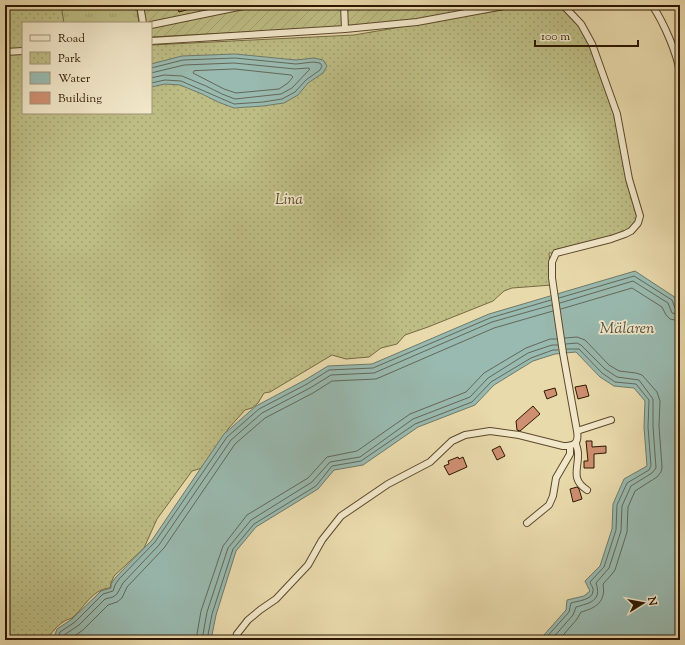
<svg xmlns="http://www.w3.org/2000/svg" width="685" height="645" font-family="'Sorts Mill Goudy',serif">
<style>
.grass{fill:url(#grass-tufts);stroke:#756a42}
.park{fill:url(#park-dots);stroke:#756a42}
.garden{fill:url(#garden-furrows);stroke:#756a42}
.water{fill:#99bab0;stroke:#6e796a}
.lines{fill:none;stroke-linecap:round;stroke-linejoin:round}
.shore{stroke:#636858;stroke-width:1}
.building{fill:#cf8f71;stroke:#2d1700}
.minor-casing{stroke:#5c482b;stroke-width:8}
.minor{stroke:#f1e7c9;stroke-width:6}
.labels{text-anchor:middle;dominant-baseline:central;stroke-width:3.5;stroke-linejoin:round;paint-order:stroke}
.park-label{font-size:15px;font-style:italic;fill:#584928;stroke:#f1e7c9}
.water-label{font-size:16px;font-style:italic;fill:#53503e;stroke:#f1e7c9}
</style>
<defs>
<pattern id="grass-tufts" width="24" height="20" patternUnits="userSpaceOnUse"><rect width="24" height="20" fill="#bdbd84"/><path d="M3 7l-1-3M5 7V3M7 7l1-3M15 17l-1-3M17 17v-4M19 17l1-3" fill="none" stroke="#a3a270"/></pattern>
<pattern id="park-dots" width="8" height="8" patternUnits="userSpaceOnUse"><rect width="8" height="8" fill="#bdbd84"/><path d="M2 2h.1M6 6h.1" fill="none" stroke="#a3a270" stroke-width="1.8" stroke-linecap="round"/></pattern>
<pattern id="garden-furrows" width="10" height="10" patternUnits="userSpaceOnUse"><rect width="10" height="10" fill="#bdbd84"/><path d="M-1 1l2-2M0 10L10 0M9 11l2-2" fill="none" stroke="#a3a270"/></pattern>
</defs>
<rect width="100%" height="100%" fill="#e9daac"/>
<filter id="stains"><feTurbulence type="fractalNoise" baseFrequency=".005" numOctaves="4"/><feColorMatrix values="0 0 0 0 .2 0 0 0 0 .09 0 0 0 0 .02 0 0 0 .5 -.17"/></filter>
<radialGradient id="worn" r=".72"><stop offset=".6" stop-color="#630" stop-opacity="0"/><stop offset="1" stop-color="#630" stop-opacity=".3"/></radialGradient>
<path class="grass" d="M57,5H112L137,10L139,23H60Z"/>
<path class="park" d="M5,5H61L64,23H23V113H151V45L354,35L530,5H563L586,33L617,114L640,216L631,231L556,253H549L552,285L512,288L504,291L493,301L428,327L405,335L397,344L381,348L369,357L346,359L332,355L270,392L264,393L258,403L252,408L245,410L228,429L215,451L202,468L192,471L157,519L144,548L114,576L111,583L110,588C92,589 84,608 72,618C69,619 66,620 63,622C57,626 51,633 47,640H5Z"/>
<path class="garden" d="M112,5H492L416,20L345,27L151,37V23H143L141,9L137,10Z"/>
<path class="water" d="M235,54L296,60L314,58L323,60L327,66L323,73L308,83L298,95L284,103L263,106L234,108L218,102L202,94L180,85L165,84L151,87V64L182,56Z
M635,271L676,298L680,313V640H537L544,635L566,610L567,600L584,596L590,591L585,581L600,566L612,529L613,504L624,479L647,466L644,427L645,401L634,388L614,386L600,377L576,352L555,354L533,361L494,385L475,405L418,427L363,465L334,470L318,489L256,527L236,551L216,615L211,640H53L57,629L72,619L101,591L111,588V584L116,577L152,540L224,434L256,406L305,380L328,366L372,364L489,314Z"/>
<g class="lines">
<path class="shore" d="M151,68L183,60L235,58L296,64L313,62L320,63L322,66L320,70L306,80L295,92L282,99L263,102L234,104L181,81L165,80L151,83
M235,69L291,75L293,77L288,83L279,89L236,93L224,89L193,73L194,71Z
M151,73L184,65L234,63L295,69L308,68L310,69L292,88L281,94L235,99L222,94L206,86L182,76L164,75L151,78
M559,298L634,276L672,300L675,308L680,310
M560,303L633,281L668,303L672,313L680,315
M561,309L632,288L662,307L666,315L670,319L680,321
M57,640L60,632L75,622L103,594L113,591L115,585L119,579L155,542L227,437L259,409L307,384L329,370L373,368L490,318L551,300
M62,640L64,635L79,625L105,599L113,597L117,594L123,583L159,545L231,440L262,413L310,388L331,375L374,373L492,322L552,305
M69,640L83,630L108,605L117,602L122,598L127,587L164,548L235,444L265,418L313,393L332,381L376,379L494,328L553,311
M196,640L201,611L223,546L247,515L308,478L327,457L357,451L410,414L466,392L484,373L526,348L550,339H557
M202,640L207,612L228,548L251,520L312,482L330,462L360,457L413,419L470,397L488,378L528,353L552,345H558
M207,640L212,614L233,549L254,524L316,486L332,466L361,461L415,424L472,402L491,382L531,358L553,350H558
M544,640L569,612L571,603C577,601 593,600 593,591C594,589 591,585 590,582L604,567L616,530L617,505L627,483L649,470L651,466L648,427L649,400L636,384L615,382L602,373L579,349H566
M551,640L573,615L576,607C590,603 602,601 596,583L609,568L621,531L622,506L631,486L652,473L656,468L653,426V399L639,380L617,377L605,369L581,345L577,343L566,344
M559,640L577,619L581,612C596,608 606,602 603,584L612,574L615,570L627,532L628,507L635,491L657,477L661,472L662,467L659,426L660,401L657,392L642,375L636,373L619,371L609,365L585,340L577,337L565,338"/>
</g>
<path class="building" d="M177,5H196L197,7L179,12Z
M586,385L589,396L578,399L575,387Z
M555,388L557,395L547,399L544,391Z
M533,406L540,414L520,431L517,430L516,421Z
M586,441H592V447L606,446V453L594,454V468H584V461H588Z
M500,446L505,456L497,460L492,450Z
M458,457L459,459L463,457L467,467L449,475L444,466L449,464L448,461Z
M577,487L579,489L582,499L573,502L570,489Z"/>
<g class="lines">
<defs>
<path id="minor" d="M140,5L143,23
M344,5L345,29
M652,5C664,23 676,51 680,72
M151,25L248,5
M151,41L345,29L417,22L509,5
M5,52L23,51
M577,431L611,420
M576,443C576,446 578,449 578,453C579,468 570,479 587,490
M527,523L549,505L553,496L556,478L570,454V446
M237,634L248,620L260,610L276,599L308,565L322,540L341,516L388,484L430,462L452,441L465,435L490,431L519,435L563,446C575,446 579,443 577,431L563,353L552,278V262L556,253L611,239L625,234L631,231L638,223L640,216L629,179L617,114L592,44L581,24L563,5"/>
</defs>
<use href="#minor" class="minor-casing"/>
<use href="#minor" class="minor"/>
</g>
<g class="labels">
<g class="park-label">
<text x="289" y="200">Lina</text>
</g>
<g class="water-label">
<text x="627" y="329">Mälaren</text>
</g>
</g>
<rect width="685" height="645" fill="none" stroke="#e9daac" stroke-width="20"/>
<rect x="6" y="6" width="673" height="633" fill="none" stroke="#2d1700" stroke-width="2"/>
<rect x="10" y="10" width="665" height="625" fill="none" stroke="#2d1700"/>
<rect x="22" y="22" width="130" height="92" fill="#f1e7c9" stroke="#a39479"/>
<rect x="30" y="35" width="20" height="6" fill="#f1e7c9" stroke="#a39479"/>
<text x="58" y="42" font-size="12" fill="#2d1700">Road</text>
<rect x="30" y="52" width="20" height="12" fill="url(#park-dots)" stroke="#a39479"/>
<text x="58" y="62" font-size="12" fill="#2d1700">Park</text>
<rect x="30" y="72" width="20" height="12" fill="#99bab0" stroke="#a39479"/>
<text x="58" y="82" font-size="12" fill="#2d1700">Water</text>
<rect x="30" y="92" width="20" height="12" fill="#cf8f71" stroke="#a39479"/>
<text x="58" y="102" font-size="12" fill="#2d1700">Building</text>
<g transform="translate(643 603) rotate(79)" stroke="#f1e7c9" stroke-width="3" paint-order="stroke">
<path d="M0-3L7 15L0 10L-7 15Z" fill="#2d1700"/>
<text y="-6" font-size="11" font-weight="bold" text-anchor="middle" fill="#2d1700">N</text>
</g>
<path d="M535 40v6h103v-6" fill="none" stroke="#2d1700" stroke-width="2"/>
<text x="541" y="40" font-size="12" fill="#2d1700" stroke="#f1e7c9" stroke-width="3" paint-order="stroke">100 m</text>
<rect width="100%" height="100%" filter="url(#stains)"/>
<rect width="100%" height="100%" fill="url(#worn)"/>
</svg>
